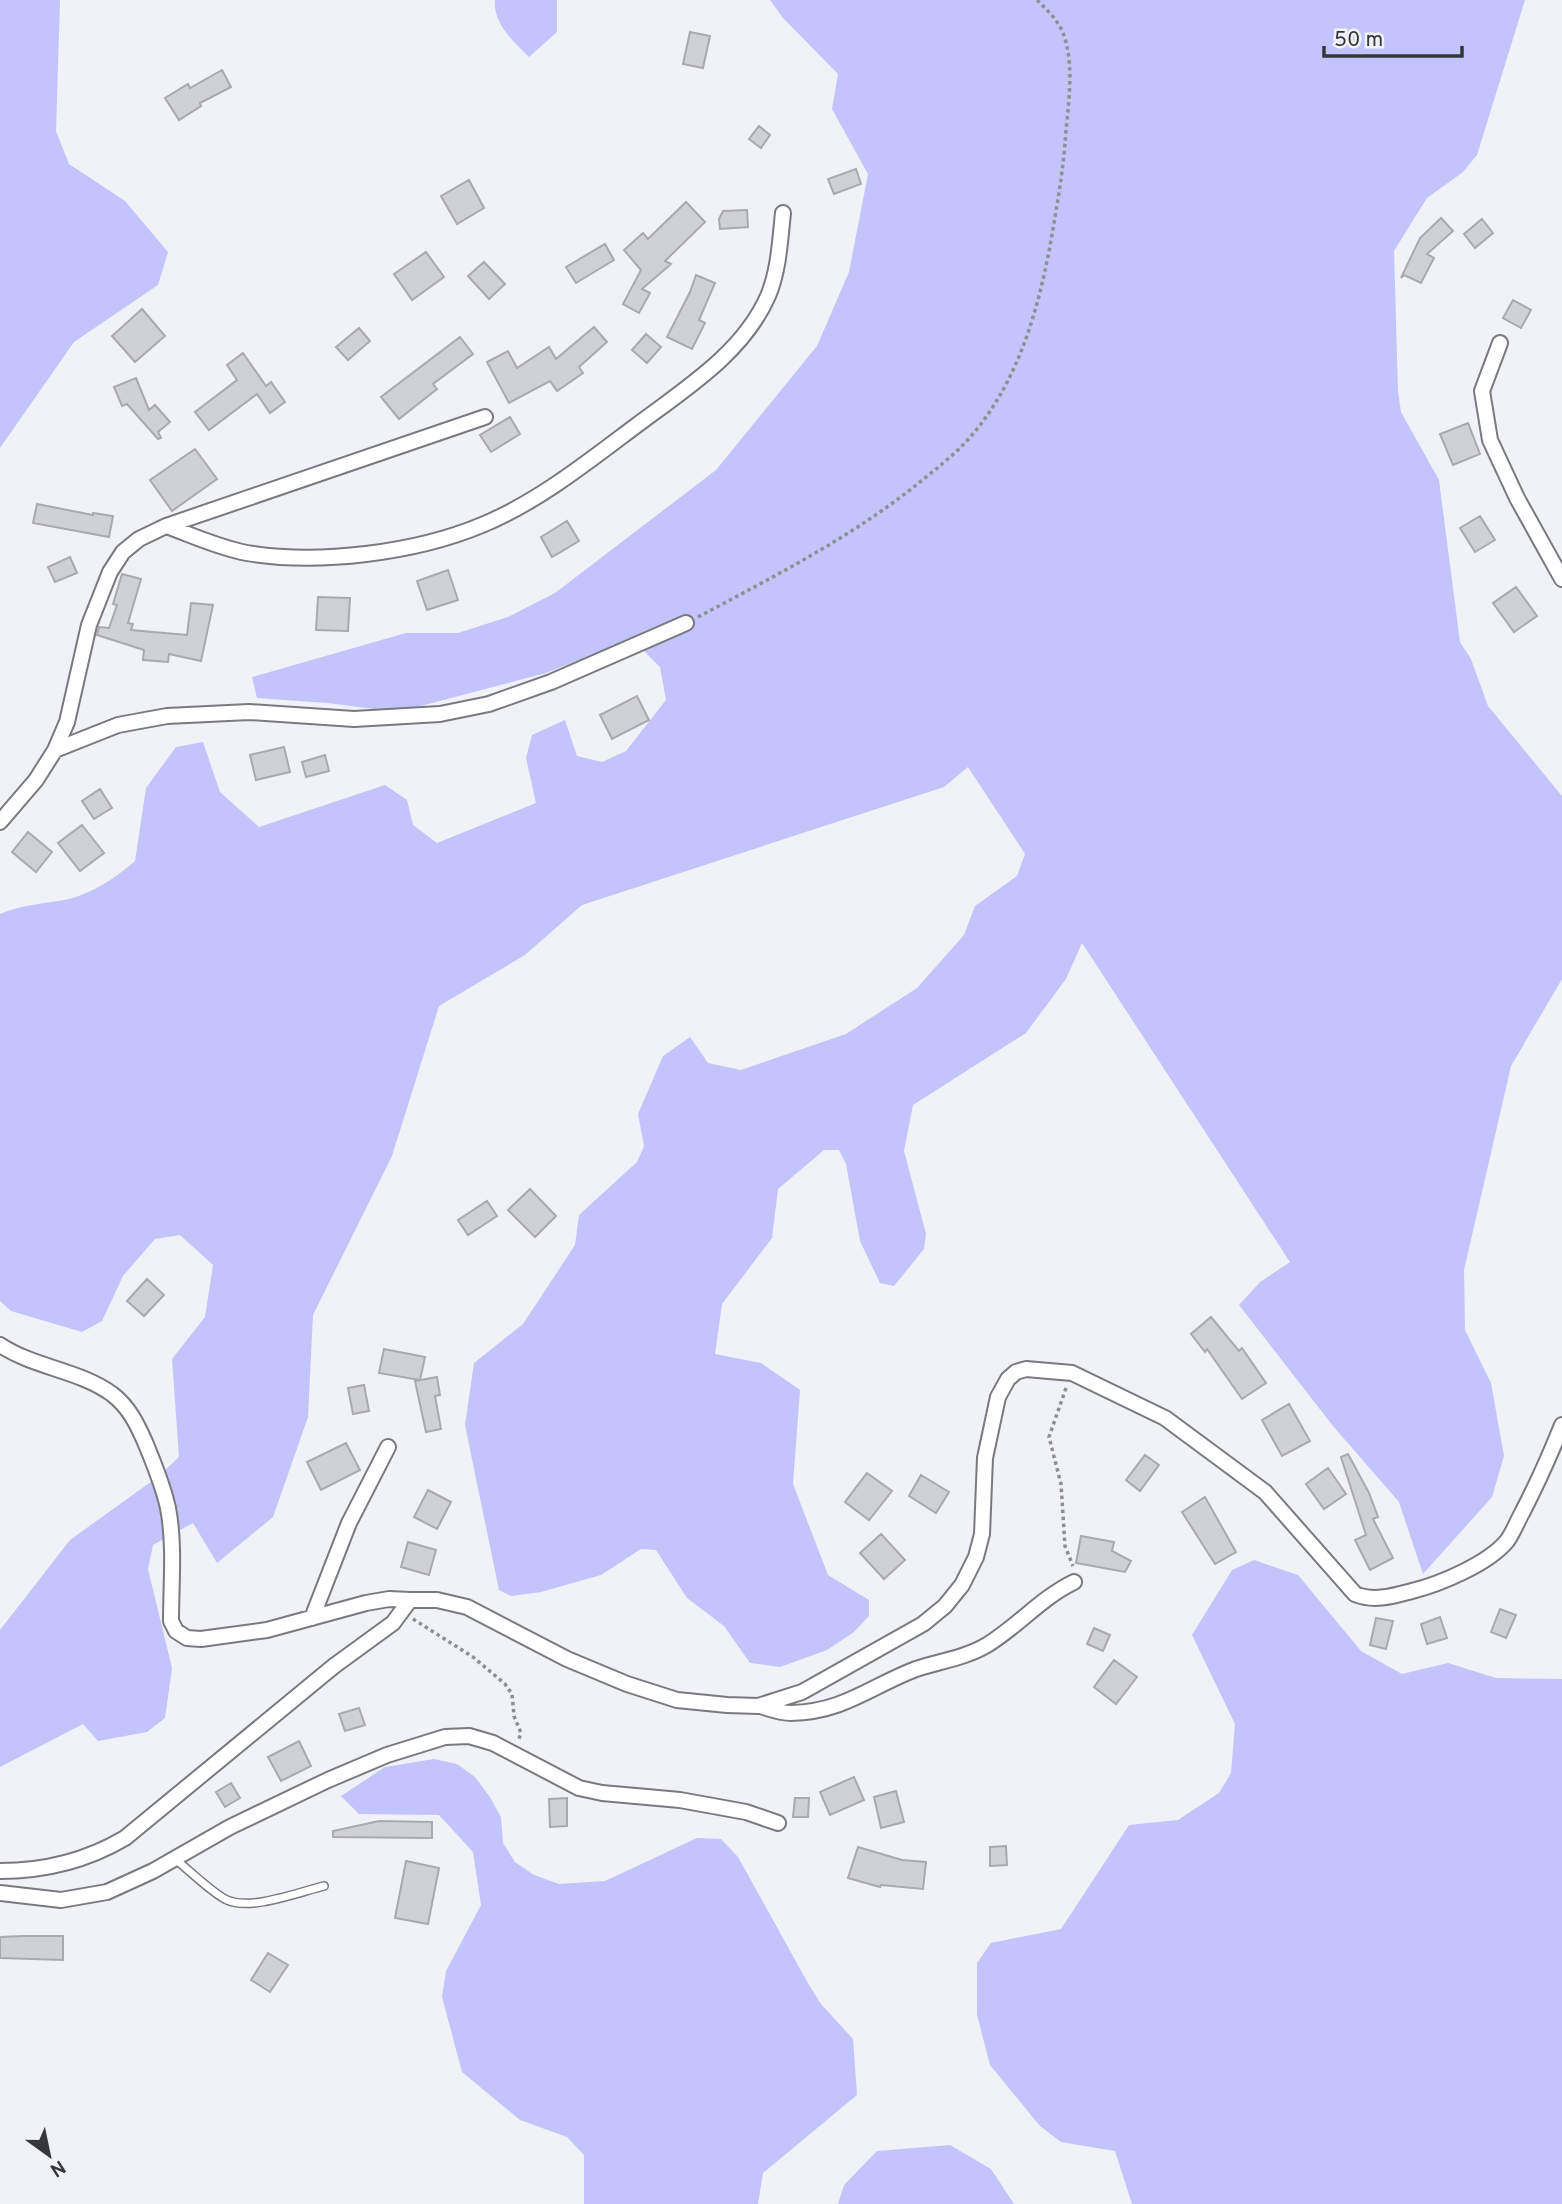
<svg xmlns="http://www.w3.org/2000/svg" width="1562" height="2204" font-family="Overpass,sans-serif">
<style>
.green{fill:#c2c4fb}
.building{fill:#d0d1d7;stroke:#a9a9af;stroke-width:2}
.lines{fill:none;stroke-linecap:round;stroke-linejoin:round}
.lane-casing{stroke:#79797f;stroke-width:10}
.street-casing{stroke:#79797f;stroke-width:18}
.path{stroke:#8e8e93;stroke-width:3.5;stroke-dasharray:3.5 3.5;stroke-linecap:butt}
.lane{stroke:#fff;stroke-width:7}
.street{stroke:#fff;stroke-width:14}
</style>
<rect width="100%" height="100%" fill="#f1f1f8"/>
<path class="green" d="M0,0H60L56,131L69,164L125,201L168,252L158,285L74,342L0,448Z
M495,0H557V32L529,57C513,41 493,24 495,0Z
M770,0H1525L1477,155L1463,172L1427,198L1394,251L1398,391L1401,412L1439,480L1460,642L1471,659L1488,706L1562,796V979L1511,1066L1464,1270L1465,1330L1491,1383L1504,1456L1492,1497L1423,1574L1399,1502L1333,1426L1239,1305L1260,1282L1290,1262L1082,943L1066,979L1026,1033L913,1105L904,1151L926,1234L924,1249L894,1286L880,1283L860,1241L846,1164L839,1150H824L778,1189L772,1238L722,1304L715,1354L761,1363L800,1390L793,1484L828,1575L869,1600V1616L854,1632L827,1650L780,1667L750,1663L724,1626L687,1598L656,1550L641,1549L601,1575L541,1592L511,1596L499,1590L465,1425L474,1363L523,1324L575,1245L579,1215L637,1162L644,1146L638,1114L663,1056L690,1037L708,1063L741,1070L846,1034L917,988L964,935L975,906L1017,876L1025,854L968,767L944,787L582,905L525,955L439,1006L392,1156L313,1315L308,1417L273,1517L217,1563L193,1523L153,1545L148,1569L172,1668L165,1718L147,1732L98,1741L83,1724L0,1767V1630L70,1540L159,1476L179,1457L172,1359L205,1317L213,1265L180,1235L155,1239L123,1276L102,1321L82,1332L11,1311L0,1301V914C23,904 45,904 69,899C93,893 117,877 135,861L146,788L176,747L203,742L220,792L259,827L385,785L407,800L413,825L437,843L536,803L526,758L532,735L565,720L577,756L602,762L626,751L666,700L660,667L642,649L615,646L546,673L398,712L327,703L257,698L252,677L406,633H458L508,617L555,593L716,470L817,346L849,272L868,174L832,109L838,74L783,18Z
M1254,1560L1298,1575L1361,1651L1402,1674L1448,1663L1496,1678L1562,1679V2204H1132L1115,2151L1061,2142L1040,2126L990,2065L977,2015V1963L991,1943L1061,1929L1129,1825L1178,1820L1219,1793L1231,1773L1235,1724L1192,1635L1232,1570Z
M434,1759L457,1764L475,1777L490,1797L501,1817L503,1843L515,1862L534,1875L559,1884L605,1881L697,1838L721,1839L738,1857L809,1985L821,2004L853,2039L857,2095L763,2173L758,2204H584V2155L567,2137L520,2120L462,2072L442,1997L446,1971L481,1905L473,1852L439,1815L359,1814L341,1796L385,1767Z
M950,2145L991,2169L1014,2204H838L844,2185L877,2151Z"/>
<path class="building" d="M690,32L710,36L703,68L683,64Z
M222,70L231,87L200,103L201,106L179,120L165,98L188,84L190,88Z
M759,126L770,135L761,148L749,139Z
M856,169L861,184L834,194L828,179Z
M469,180L484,208L457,224L441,196Z
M686,202L705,222L665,261L671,264L642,289L650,293L639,313L623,304L641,270L624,250L643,233L648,239Z
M747,210L748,227L720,229L719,219L723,211Z
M1441,218L1453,231L1427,254L1434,258L1421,283L1404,275L1401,278L1420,238Z
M1482,219L1493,233L1475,248L1464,234Z
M605,244L614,260L576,283L566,267Z
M426,252L444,277L412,300L394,274Z
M484,262L505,284L489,299L468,276Z
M696,275L715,283L699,320L705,323L692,349L667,337L690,292Z
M1513,300L1531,310L1521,328L1503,318Z
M142,309L165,336L135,362L112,336Z
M594,327L607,342L579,367L583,373L557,391L550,381L509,403L487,362L508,351L517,368L549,347L556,359Z
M359,328L370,341L348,360L336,347Z
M646,334L661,347L647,363L632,350Z
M460,337L473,354L433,384L437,389L399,419L381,397Z
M243,353L266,386L271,382L285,402L270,413L257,394L209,430L195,412L237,380L227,365Z
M136,378L149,410L155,405L170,422L158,432L161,438L158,439L127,404L122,406L114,387Z
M510,417L520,434L491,452L480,435Z
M1468,423L1480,454L1453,465L1440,434Z
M195,449L217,479L172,511L150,480Z
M37,504L93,515V513L113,516L109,537L33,523Z
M1480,516L1495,540L1475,552L1460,528Z
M567,521L579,541L552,557L541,537Z
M70,557L77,573L55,582L48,567Z
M448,570L458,600L427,610L417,581Z
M122,574L141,579L128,623L133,624L131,630L187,635L191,603L213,605L201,661L169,654L168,662L143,660L144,650L97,635L99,627L109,628L117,605L113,604Z
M1516,587L1537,616L1514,632L1493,603Z
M318,597L350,598L348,631L316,630Z
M637,696L649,720L612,739L600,715Z
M284,747L290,772L256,780L250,755Z
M325,755L329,771L306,777L302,762Z
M100,789L112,808L94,819L82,801Z
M82,825L104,853L80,871L58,843Z
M28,832L52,852L36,872L12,852Z
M530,1189L556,1216L535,1237L508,1210Z
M487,1201L497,1216L468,1235L458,1220Z
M147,1279L164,1295L144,1316L127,1301Z
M1211,1317L1239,1351L1242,1348L1266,1383L1242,1399L1207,1349L1205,1352L1191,1334Z
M384,1349L425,1357L420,1380L379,1373Z
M437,1377L440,1395L435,1396L441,1429L426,1432L415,1381Z
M364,1385L369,1411L353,1414L348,1388Z
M1289,1404L1310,1441L1282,1456L1262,1420Z
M346,1443L360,1470L321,1490L307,1462Z
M1348,1454L1369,1493L1378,1517L1373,1519L1393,1558L1370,1570L1355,1540L1366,1535L1341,1457Z
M1145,1455L1159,1465L1140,1491L1126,1480Z
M1328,1468L1346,1494L1324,1509L1306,1484Z
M867,1473L892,1491L869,1520L845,1502Z
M921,1475L949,1492L936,1513L909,1496Z
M428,1490L451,1502L437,1529L414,1517Z
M1205,1497L1236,1552L1215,1564L1182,1512Z
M881,1534L905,1560L884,1579L860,1553Z
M1081,1536L1114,1542L1112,1551L1131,1561L1125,1572L1076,1563Z
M408,1542L436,1550L429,1575L401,1567Z
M1500,1609L1516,1615L1506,1638L1491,1632Z
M1440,1617L1447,1638L1427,1644L1421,1624Z
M1376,1618L1393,1621L1386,1649L1370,1645Z
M1094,1628L1110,1635L1103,1651L1087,1644Z
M1114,1660L1137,1677L1116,1704L1094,1687Z
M359,1708L365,1725L345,1731L339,1714Z
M299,1741L311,1766L281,1781L268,1757Z
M854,1777L864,1800L830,1815L820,1792Z
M231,1783L240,1798L225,1807L216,1792Z
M896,1791L904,1822L881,1828L874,1797Z
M567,1798V1826L550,1827L549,1799Z
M795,1798H809L808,1817H793Z
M379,1821L432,1822V1838L333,1837V1831Z
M1006,1846L1007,1865L990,1866V1847Z
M858,1847L902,1860L926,1862L923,1889L881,1885L880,1887L848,1878Z
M406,1861L439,1868L428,1924L395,1918Z
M23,1936H63V1960L0,1958V1937Z
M268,1953L288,1965L270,1992L251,1980Z"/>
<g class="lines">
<defs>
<path id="lane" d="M175,1859C189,1870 213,1894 227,1900C251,1911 299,1892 324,1886"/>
<path id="street" d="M1500,343L1482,391L1490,440L1517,498L1562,579
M166,526C192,535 219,548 247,553C318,565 415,553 482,525C538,502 589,461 637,425C685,389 743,353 768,296C779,270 780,240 783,213
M55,750L118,725L167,716L249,712L354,719L440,714L489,704L551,682L686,623
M0,822L36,780L55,750L67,722L89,625L110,572L123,552L139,539L166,526L485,417
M0,1345C35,1368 79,1370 112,1394C129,1407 137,1424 145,1442C154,1464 163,1485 168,1508C175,1545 171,1584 171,1621L176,1631L187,1638L201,1639L267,1630L366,1603L389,1599L410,1600L393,1623L334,1666L125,1838C86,1861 45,1871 0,1871
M410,1600H437L467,1607L567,1659L627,1684L677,1700L727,1705L758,1706L802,1692L923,1624L945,1606L962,1585L976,1557L982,1534L985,1458L998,1397L1008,1379L1016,1372L1026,1369L1072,1373L1165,1418L1265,1492L1355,1594C1374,1602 1393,1596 1412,1591C1440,1584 1488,1564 1507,1541C1513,1533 1517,1522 1522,1513C1537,1484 1550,1455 1562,1425
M312,1618L349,1523L388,1447
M760,1706C770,1709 781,1713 791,1713C844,1712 871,1686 916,1669C940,1661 965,1658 987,1645C1018,1626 1041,1598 1074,1582
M0,1893L61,1900L107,1892L153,1871L230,1827L328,1780L387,1755L445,1737L469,1736L493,1743L579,1788L602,1793L680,1800L746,1812L778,1823"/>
</defs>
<use href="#lane" class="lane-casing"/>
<use href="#street" class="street-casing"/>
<path class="path" d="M698,617C773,577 848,539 915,486C937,468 960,451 977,429C1025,369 1043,291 1055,217C1059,193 1063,169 1065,144C1067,109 1076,67 1063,33C1058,20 1047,10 1037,0
M1066,1388L1049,1437L1061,1484L1065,1546L1073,1566
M413,1619L473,1657L505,1684L512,1694L514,1716L521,1733L518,1741"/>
<use href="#lane" class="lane"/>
<use href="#street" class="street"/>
</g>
<g transform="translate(49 2155) rotate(147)" stroke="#f1f1f8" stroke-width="5" paint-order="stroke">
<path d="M0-5L12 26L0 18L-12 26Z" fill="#37373a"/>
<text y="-10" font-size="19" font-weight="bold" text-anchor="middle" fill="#37373a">N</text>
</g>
<path d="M1324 46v10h138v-10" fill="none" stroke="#37373a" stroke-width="3.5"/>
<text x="1334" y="46" font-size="21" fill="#37373a" stroke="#f1f1f8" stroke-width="5" paint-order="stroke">50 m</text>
</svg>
